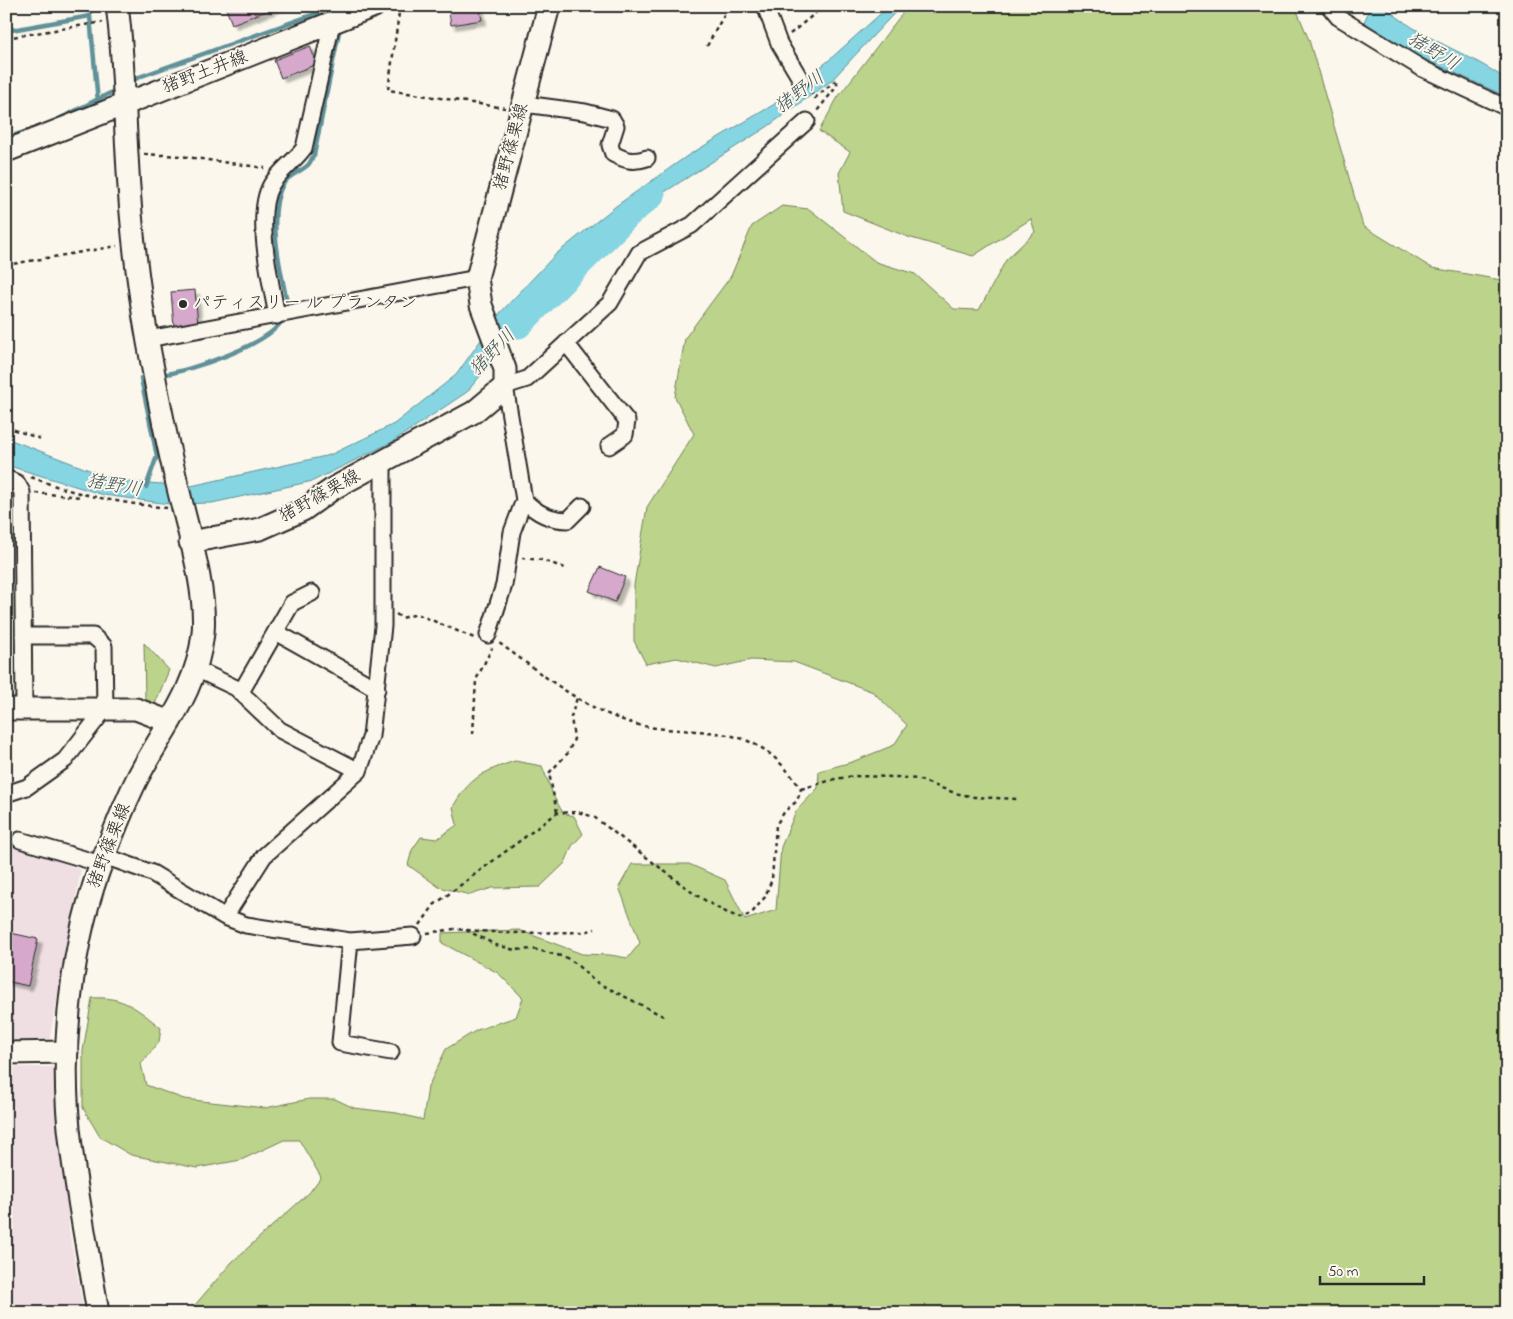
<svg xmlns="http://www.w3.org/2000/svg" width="1513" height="1319" font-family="'Indie Flower','Klee One',sans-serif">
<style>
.built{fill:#f0dfe2}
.green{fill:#bbd38a;stroke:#737f5a}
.water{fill:#85d5e2;stroke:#619199}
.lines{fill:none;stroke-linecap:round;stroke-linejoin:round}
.stream{stroke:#619199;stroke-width:4.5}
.river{stroke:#85d5e2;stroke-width:25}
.building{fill:#d6a8cb;stroke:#2b2b2b;filter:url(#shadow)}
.street-casing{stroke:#2b2b2b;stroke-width:19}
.secondary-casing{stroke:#2b2b2b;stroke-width:25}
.path{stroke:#2b2b2b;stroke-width:2.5;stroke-dasharray:4 4;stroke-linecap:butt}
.street{stroke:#fbf7ec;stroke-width:15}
.secondary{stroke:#fbf7ec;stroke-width:21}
.poi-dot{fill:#2b2b2b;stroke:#fbf7ec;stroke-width:2}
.labels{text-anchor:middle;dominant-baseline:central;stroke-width:4;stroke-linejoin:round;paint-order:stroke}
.street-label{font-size:18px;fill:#2b2b2b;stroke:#fbf7ec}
.poi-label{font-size:18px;fill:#2b2b2b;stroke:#fbf7ec;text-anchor:start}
.water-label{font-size:19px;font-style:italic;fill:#425659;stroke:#fbf7ec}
</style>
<defs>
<filter id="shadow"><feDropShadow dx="4.5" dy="4.5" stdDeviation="1" flood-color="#0004"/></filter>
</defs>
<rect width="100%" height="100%" fill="#fbf7ec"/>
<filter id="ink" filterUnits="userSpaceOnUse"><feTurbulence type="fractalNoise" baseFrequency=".02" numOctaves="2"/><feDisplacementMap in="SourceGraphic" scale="10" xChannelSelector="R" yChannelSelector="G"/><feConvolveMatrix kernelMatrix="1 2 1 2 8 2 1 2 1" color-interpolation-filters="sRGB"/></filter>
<g filter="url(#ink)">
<path class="built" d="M6,840L81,870L49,1043L6,1044Z
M6,1067H58L69,1229L84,1313H6Z"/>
<path class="green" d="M908,6H1295L1309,40L1363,226L1432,268L1507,281V1313H188L232,1262L309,1193L321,1177L299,1140H284L241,1160L197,1168L131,1155L100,1137L83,1108V1051L92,998C123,996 138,1009 161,1028L159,1042L141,1064L146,1085L184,1099L265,1108L309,1099H335L354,1108L397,1113L423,1120L428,1087L446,1049L477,1030L516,1017L523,998L498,973L442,943V933L519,930L582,954L610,955L628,958L640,943L619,887L632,864H689L725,880L745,920L776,910L781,847L796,811L818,788L819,771L852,762L894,745L907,725L873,692L794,662L751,660L716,668L677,658L646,664L634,641V585L647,507L694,434L675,397L685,338L731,276L752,226L782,206L809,209L876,262L915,274L954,309L979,310L1006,260L1035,232L1031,219L973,256L908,237L843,211L839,173L850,152L819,131L838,97Z
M144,643L169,670L155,704L145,701Z
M515,761L542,766L554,797L563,813L574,816L583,834L572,846L565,863L540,887L492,888L470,895L439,887L408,865L412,850L421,837L437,839L457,825L453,807C469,778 484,771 515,761Z"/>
<path class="water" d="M889,6H901L831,81L767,127L630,214L540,303L467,392L392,442L313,481L212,503L169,504L104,495L6,465V438L118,481L191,486L330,455L394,424L456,375L500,313L556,254L616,206L687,156L773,105L828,61Z
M1356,6H1384C1420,39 1468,52 1507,80V97L1405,50L1364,22L1368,13Z"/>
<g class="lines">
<path class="stream" d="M89,6L98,102
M6,31L90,16
M129,83L139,77L337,6
M61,118L118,89
M6,138L28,131
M287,310L288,306C281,274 266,214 283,184C289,174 301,172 308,165C310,163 312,158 314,155L340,27
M161,375C189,371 273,344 284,317
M146,487L157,456L141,378L148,377"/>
<path class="river" d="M519,326L630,214L653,195"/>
</g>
<path class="building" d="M225,6H280L232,24Z
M448,6H479L482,20L451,25Z
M310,46L317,64L281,78L274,60Z
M195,290L198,325L174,327L171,292Z
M600,567L625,577L615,602L589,591Z
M6,932L38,939L28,986L6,981Z"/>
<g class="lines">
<defs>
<path id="street" d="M765,6L779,43L801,80
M1329,6L1338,17L1423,69L1507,108
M524,104L585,112L612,119L616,126L610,145L613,154C625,160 633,163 647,158
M277,316C271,283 254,215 271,185C279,171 294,162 304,148L332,23
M148,339L477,278
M566,343L627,421L625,435L609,446
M6,478L17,483L22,492L24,709
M524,500C536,513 550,520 568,520L582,506
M276,632L377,689
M488,635L504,585L512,532L524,500L505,386L527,379L610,303L639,253L692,225L807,121
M196,669L236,688L280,730L359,771
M241,692L292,603L312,593
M6,794L27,787L65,760L105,709L104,646L93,636H23
M20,840L101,864
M104,856L152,873L225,917L264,856L359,771L371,736L383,626V462
M225,917L246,925L350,941L413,936
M350,941L340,1043L391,1052"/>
<path id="secondary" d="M6,151L374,6
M190,542L260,529L303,510L334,488L474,412L505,386V369L481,305L477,278L549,6
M6,709H136L170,722
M6,1053L67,1052
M98,1313C89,1257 78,1202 71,1146C59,1053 70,941 105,854C115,829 125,803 137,779C162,730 197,691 203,633C207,590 188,531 178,488C166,440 157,391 148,342C137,281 130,216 127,154C124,105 124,55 117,6"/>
</defs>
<use href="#street" class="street-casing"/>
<use href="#secondary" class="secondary-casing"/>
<path class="path" d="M400,6L388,90L505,108
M678,9L679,6
M790,34L824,6
M6,38L103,22
M707,46L729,6
M810,91L815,98L837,79V86L817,111
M144,154L180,156L265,168
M6,265L117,246
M6,427L41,439
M31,477C79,496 115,502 167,508
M35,493L82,497
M522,558L542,560L568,569
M396,614L402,618L417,614L474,638
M473,734L476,680L492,648
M801,789L835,779L854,776L896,777L917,779L955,793L974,797L1018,799
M557,812L549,773L568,753L574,739L571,717L577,698
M420,925L434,905L557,813L578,812L594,817L693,893L721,910L740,918L751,914L765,897L772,879L776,825L785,811L797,801L801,789C767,739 739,733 681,730C665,729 645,728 629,722C580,707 540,672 499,643
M466,930L496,945L515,950L533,949L565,957L575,963L594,981L665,1017
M427,933L454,929L505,933L585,932L595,929"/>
<use href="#street" class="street"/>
<use href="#secondary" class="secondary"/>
</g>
</g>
<circle class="poi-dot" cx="183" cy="304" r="5"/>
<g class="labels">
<g class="street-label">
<text transform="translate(205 73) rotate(-21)">猪野土井線</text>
<text transform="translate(512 147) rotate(-75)">猪野篠栗線</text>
<text transform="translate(320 497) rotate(-29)">猪野篠栗線</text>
<text transform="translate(110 846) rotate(-69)">猪野篠栗線</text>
</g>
<g class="poi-label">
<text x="193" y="304">パティスリー ル プランタン</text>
</g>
<g class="water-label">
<text transform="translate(1433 52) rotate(31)">猪野川</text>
<text transform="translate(800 93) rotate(-37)">猪野川</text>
<text transform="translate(493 353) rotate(-46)">猪野川</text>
<text transform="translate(114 486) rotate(10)">猪野川</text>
</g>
</g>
<rect width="1513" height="1319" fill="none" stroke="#fbf7ec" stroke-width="25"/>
<rect x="12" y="12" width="1488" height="1294" fill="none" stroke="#2b2b2b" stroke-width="2" filter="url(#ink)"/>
<path d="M1320 1276v8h104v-8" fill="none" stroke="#2b2b2b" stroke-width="2.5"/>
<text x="1328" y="1276" font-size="15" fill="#2b2b2b" stroke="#fbf7ec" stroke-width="4" paint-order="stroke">50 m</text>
</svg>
